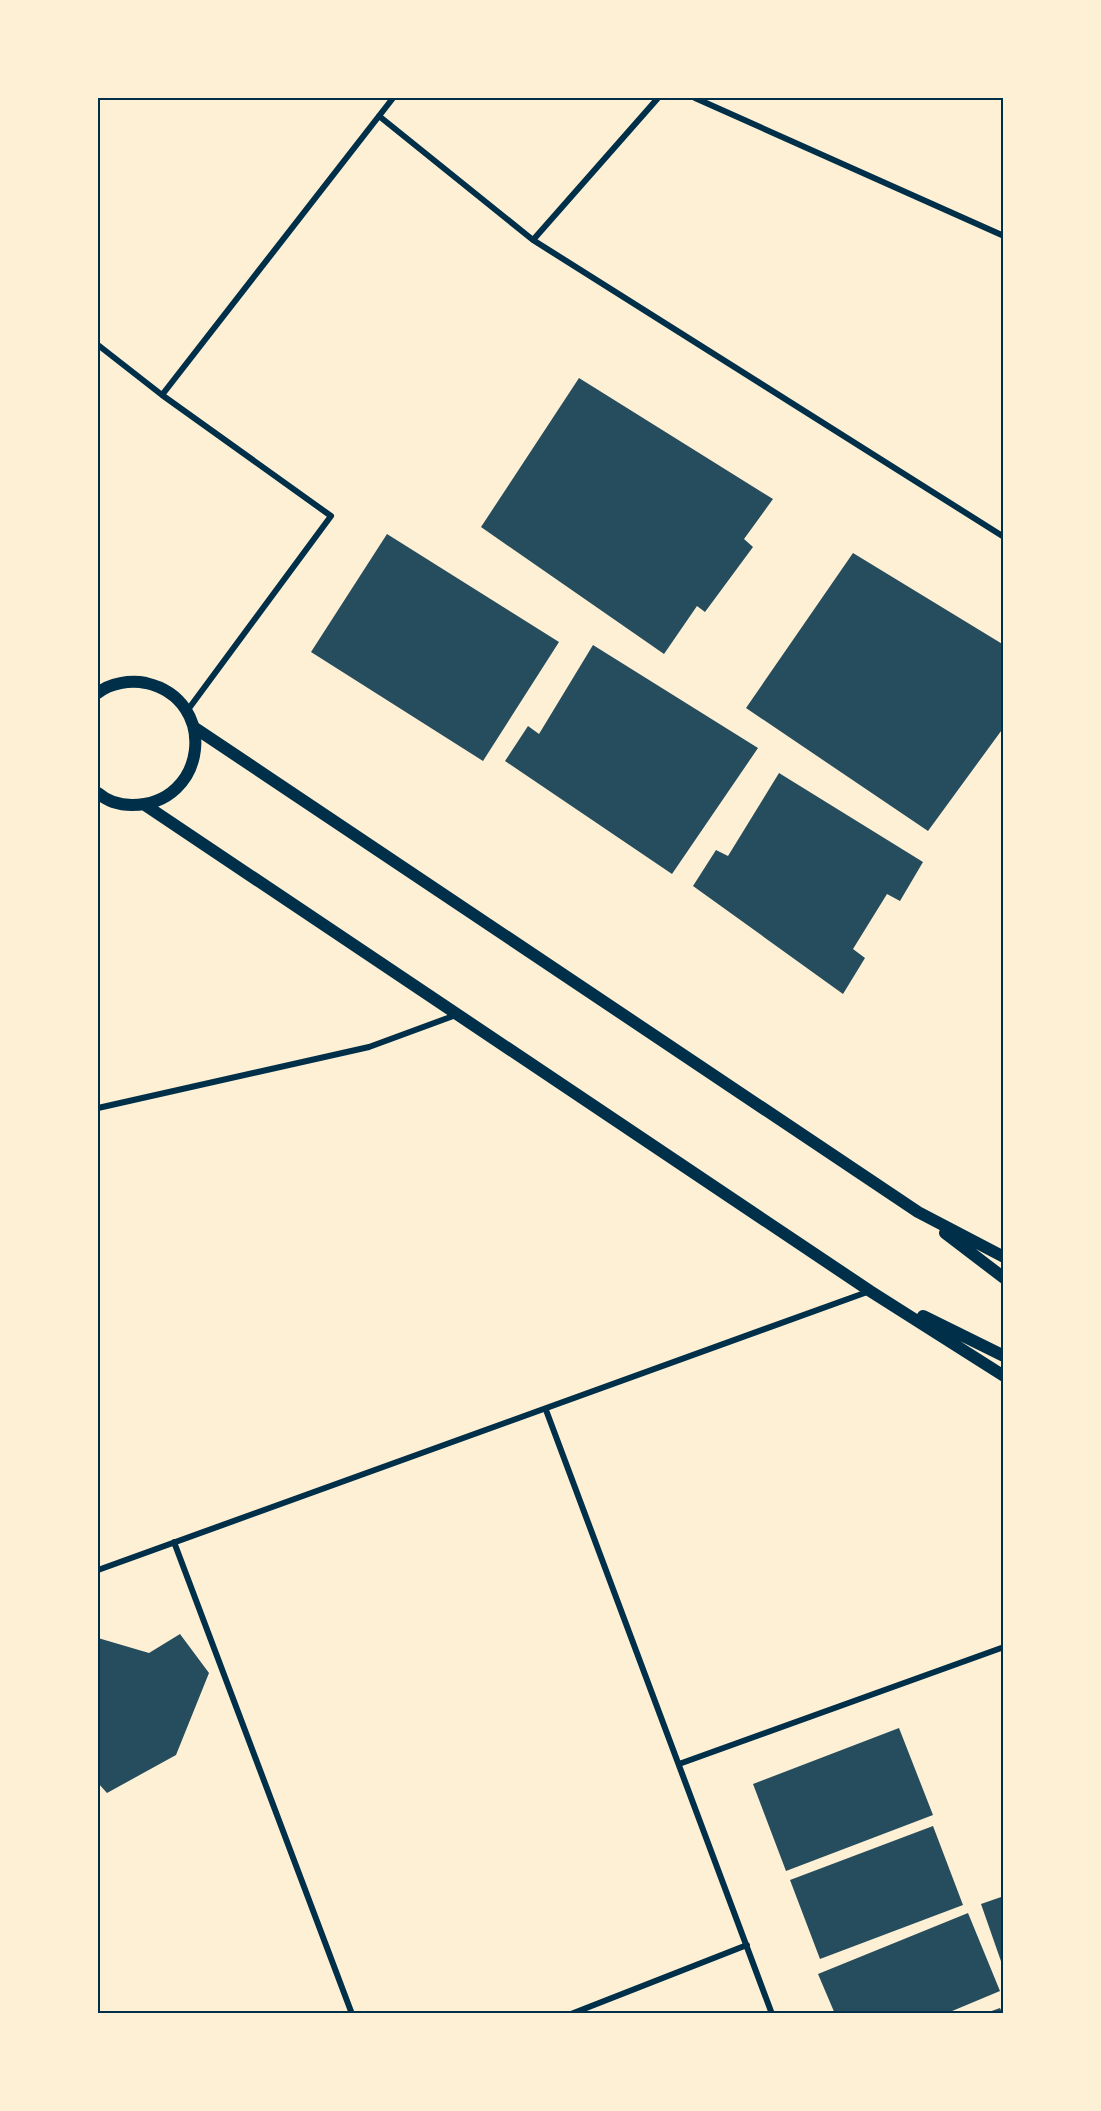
<svg xmlns="http://www.w3.org/2000/svg" width="1101" height="2111" font-family="'Fira Sans Condensed',sans-serif">
<style>
.building{fill:#264d5e}
.lines{fill:none;stroke-linecap:round;stroke-linejoin:round}
.minor{stroke:#003049;stroke-width:6}
.secondary{stroke:#003049;stroke-width:12}
.neatline{fill:none;stroke:#003049;stroke-width:2}
</style>
<rect width="100%" height="100%" fill="#fdf0d5"/>
<path class="building" d="M579,378L773,499L744,539L753,547L705,612L697,606L664,654L481,527Z
M387,534L559,642L483,761L311,652Z
M853,553L1004,645V727L928,831L746,708Z
M593,645L758,748L672,874L505,761L528,726L539,734Z
M779,773L923,862L900,901L887,894L853,949L865,958L843,994L693,886L716,850L728,856Z
M180,1634L209,1673L176,1755L107,1793L98,1783V1638L149,1653Z
M899,1728L933,1815L786,1871L753,1784Z
M933,1826L963,1905L820,1959L790,1880Z
M1004,1896V1967H1003L981,1904Z
M968,1913L1000,1991L945,2014H835L818,1974Z
M1000,2008L1003,2014H986V2013Z"/>
<g class="lines">
<path class="minor" d="M695,98L1004,236
M379,116L533,240L1004,537
M533,240L658,98
M98,345L162,395L331,516L187,711
M162,395L393,98
M98,1108L369,1047L456,1015
M546,1410L772,2014
M174,1542L352,2014
M98,1570L870,1291
M679,1764L1004,1647
M571,2014L747,1945"/>
<path class="secondary" d="M98,693C110,683 130,680 146,683C220,700 207,805 132,805C120,805 107,801 98,793
M195,728L918,1212L1004,1257
M145,805L870,1291L1004,1376
M945,1233L1004,1278
M923,1316L1004,1356"/>
</g>
<rect width="1101" height="2111" fill="none" stroke="#fdf0d5" stroke-width="198"/>
<rect x="99" y="99" width="903" height="1913" class="neatline"/>
</svg>
